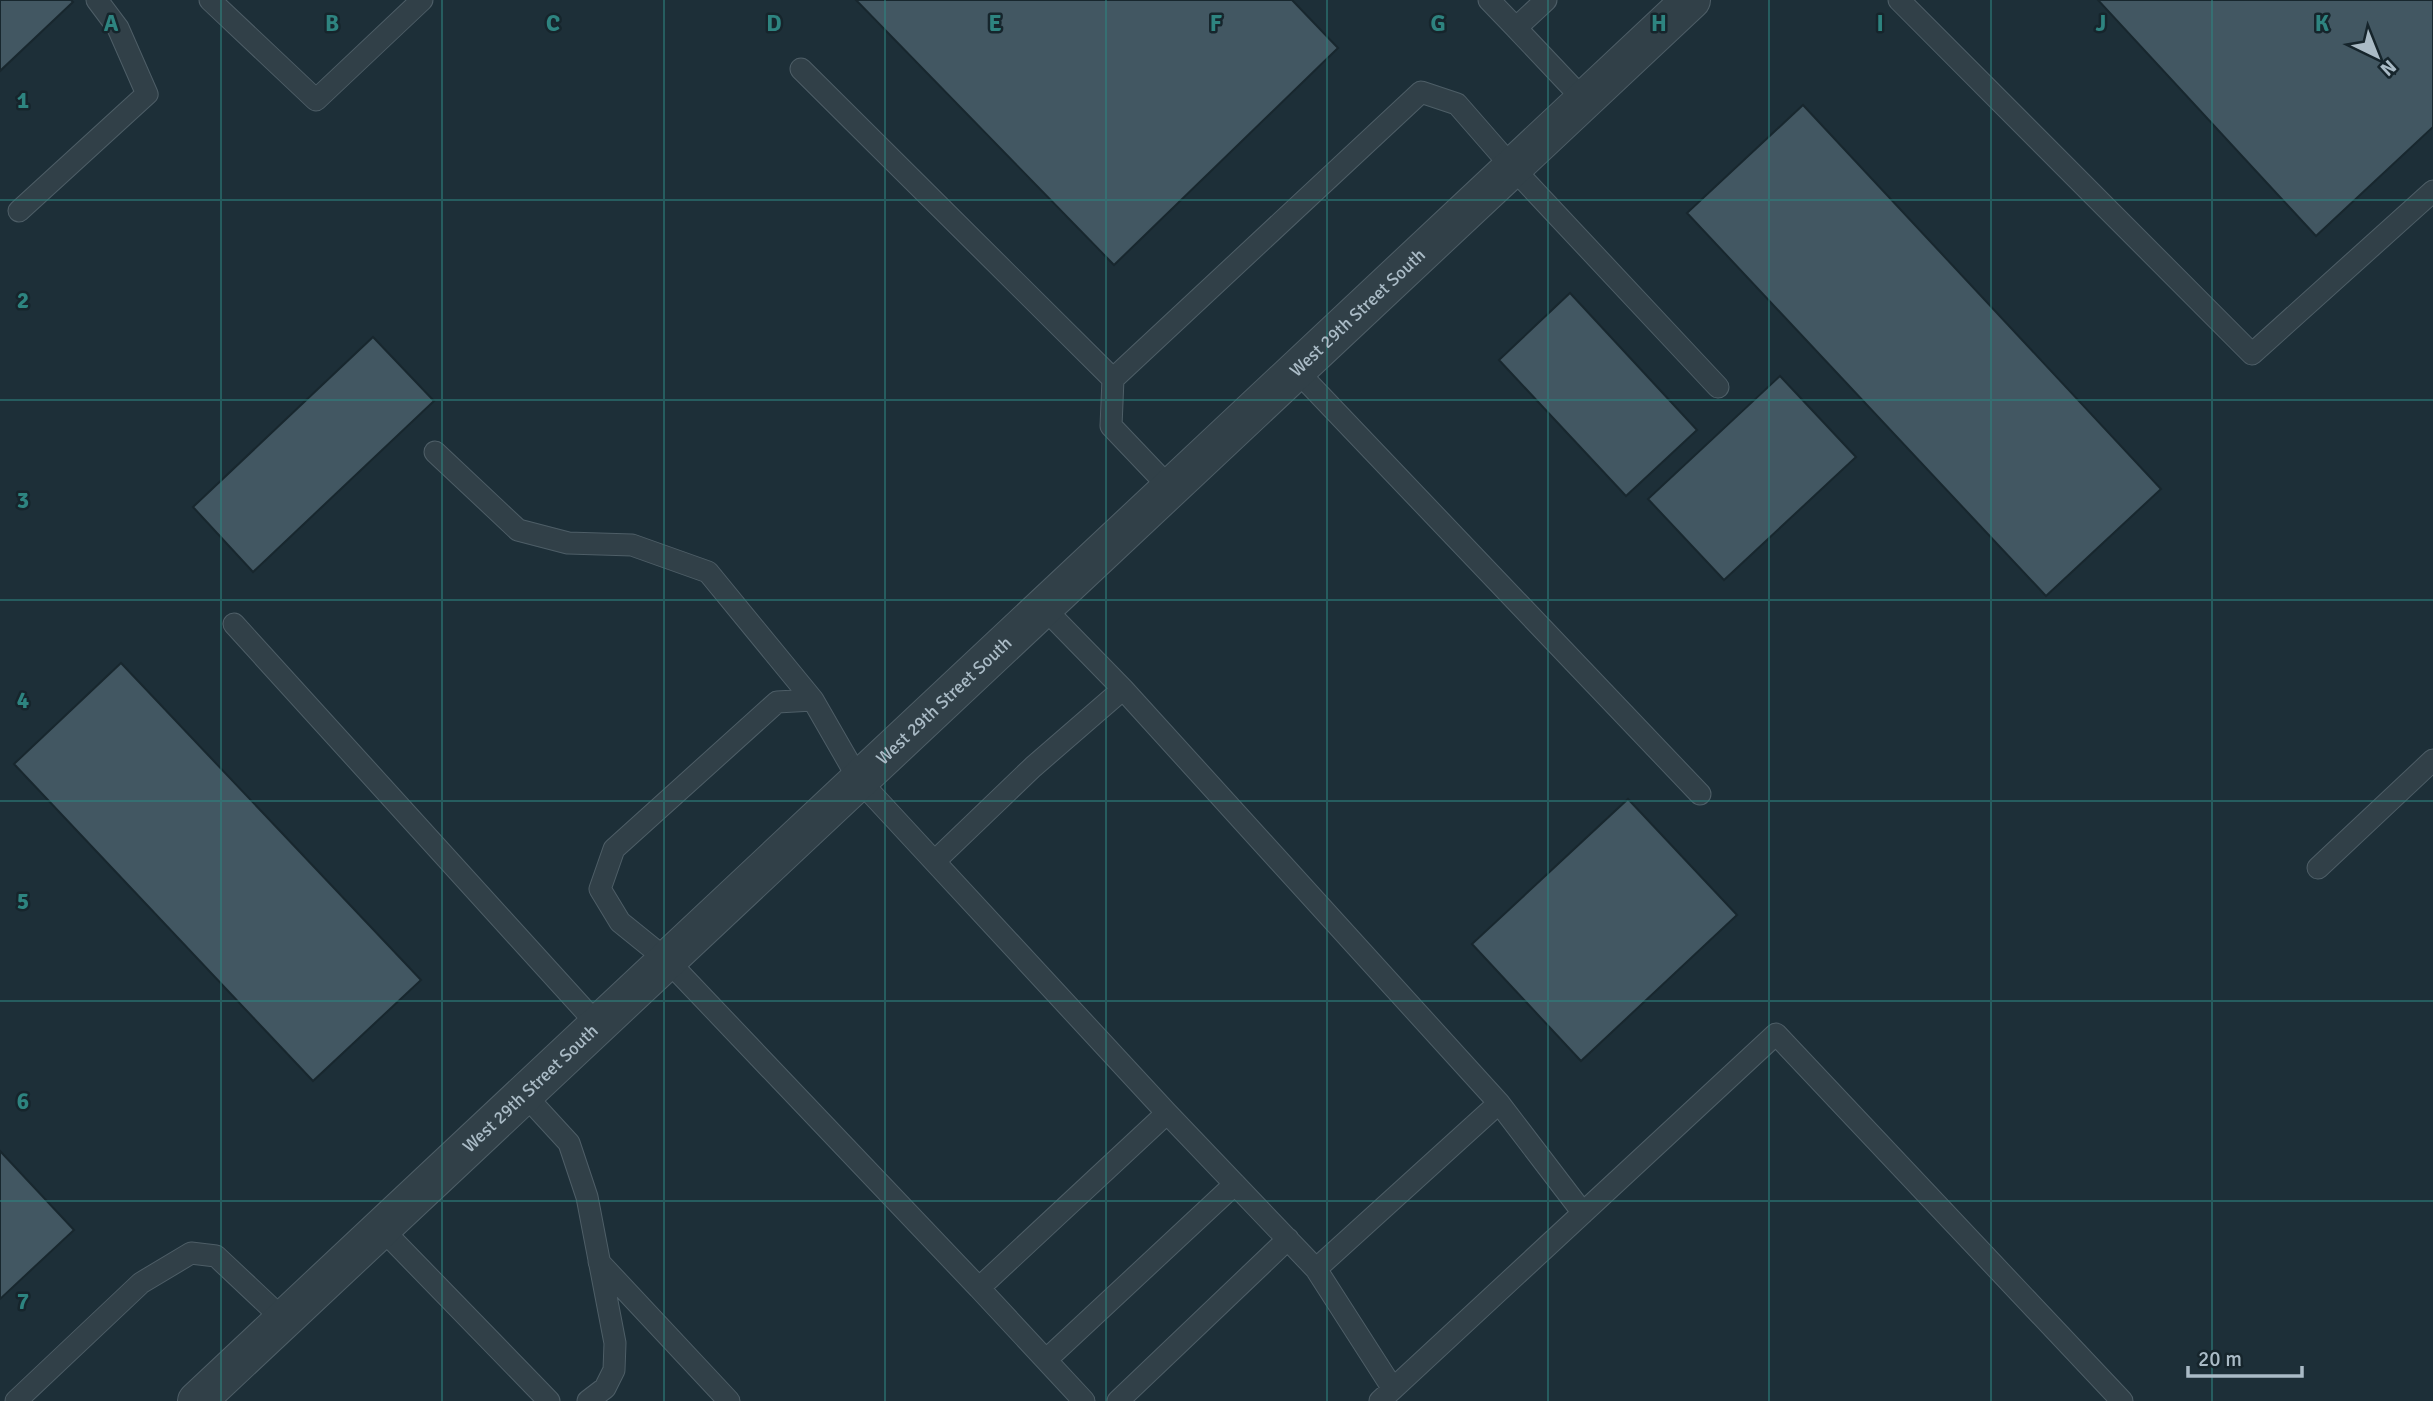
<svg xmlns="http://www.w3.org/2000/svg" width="2433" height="1401" font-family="Signika,sans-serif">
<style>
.building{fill:#425762;stroke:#18272e;stroke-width:2}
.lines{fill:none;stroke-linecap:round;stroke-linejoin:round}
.lane-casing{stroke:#4e5e67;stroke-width:23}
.street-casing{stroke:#4e5e67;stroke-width:40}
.lane{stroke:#314048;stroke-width:21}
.street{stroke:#314048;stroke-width:38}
.grid{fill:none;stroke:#2e8480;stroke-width:2;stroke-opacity:0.55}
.labels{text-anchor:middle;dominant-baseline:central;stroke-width:5;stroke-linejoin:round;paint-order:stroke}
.street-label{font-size:18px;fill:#aabbc6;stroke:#16252c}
.grid-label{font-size:23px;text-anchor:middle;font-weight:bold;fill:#2e8480;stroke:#16252c;stroke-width:5;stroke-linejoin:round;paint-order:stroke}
</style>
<rect width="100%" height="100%" fill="#1d2f38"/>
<path class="building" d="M0,0H71L73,2L0,71Z
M856,0H1292L1338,48L1114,265Z
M2098,0H2433V127L2316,236Z
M1803,105L2161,489L2046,596L1687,213Z
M1570,293L1697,430L1626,496L1499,360Z
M373,337L434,401L253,572L193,507Z
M1780,376L1856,457L1724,580L1648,499Z
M121,663L421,980L313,1081L14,764Z
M1628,799L1737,915L1581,1061L1472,944Z
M0,1151L74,1230L0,1299Z"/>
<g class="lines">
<defs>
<path id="lane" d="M210,0L316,100L422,0
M1489,0L1516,28
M1546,0L1516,28L1584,100
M1899,0L2252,354L2433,191
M801,69L1113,379
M19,211L147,94L118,28L97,0
M1296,370L1700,794
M435,452L518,530L568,543L632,545L708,572L813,700
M1170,488L1111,426L1113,379L1421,92L1457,104L1512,167L1718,387
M1044,608L1123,689L1499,1103L1316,1269L1167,1113L859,780L813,700L777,702L614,849L600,889L620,922L667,960L979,1288L1167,1113
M234,624L598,1025
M935,861L1033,767L1123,689
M2318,868L2433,760
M524,1094L569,1143L587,1197L615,1343L614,1370L605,1388L588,1401
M1499,1103L1583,1213
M381,1228L549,1401
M599,1262L729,1401
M1316,1269L1393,1389
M979,1288L1084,1401
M1046,1360L1235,1184
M16,1401L141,1283L191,1253L216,1256L284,1320
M1118,1401L1288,1239
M1380,1401L1776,1034L2122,1401"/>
<g id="street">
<path id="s1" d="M197,1401L1691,0"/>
</g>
</defs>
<use href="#lane" class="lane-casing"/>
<use href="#street" class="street-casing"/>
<use href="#lane" class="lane"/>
<use href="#street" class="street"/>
</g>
<path class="grid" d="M221,0V1401M442,0V1401M664,0V1401M885,0V1401M1106,0V1401M1327,0V1401M1548,0V1401M1769,0V1401M1991,0V1401M2212,0V1401M0,200H2433M0,400H2433M0,600H2433M0,801H2433M0,1001H2433M0,1201H2433"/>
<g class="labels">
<g class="street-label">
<text stroke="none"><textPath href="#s1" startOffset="1591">West 29th Street South</textPath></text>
<text stroke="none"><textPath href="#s1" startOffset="1024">West 29th Street South</textPath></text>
<text stroke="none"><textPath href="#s1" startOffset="457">West 29th Street South</textPath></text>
</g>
</g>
<g class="grid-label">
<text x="111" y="31">A</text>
<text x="332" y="31">B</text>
<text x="553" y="31">C</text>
<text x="774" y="31">D</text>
<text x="995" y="31">E</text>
<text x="1216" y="31">F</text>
<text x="1438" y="31">G</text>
<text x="1659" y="31">H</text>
<text x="1880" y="31">I</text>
<text x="2101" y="31">J</text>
<text x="2322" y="31">K</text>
<text x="23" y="108">1</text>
<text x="23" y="308">2</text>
<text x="23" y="508">3</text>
<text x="23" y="708">4</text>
<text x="23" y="909">5</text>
<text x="23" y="1109">6</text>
<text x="23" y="1309">7</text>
</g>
<g transform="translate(2377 56) rotate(137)" stroke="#16252c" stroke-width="5" paint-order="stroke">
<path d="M0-5L12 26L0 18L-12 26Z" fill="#aabbc6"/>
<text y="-10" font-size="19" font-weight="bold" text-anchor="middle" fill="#aabbc6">N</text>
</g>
<path d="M2188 1366v10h114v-10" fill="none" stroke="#aabbc6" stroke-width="3.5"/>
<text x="2198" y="1366" font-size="21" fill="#aabbc6" stroke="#16252c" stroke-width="5" paint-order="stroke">20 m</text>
</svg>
